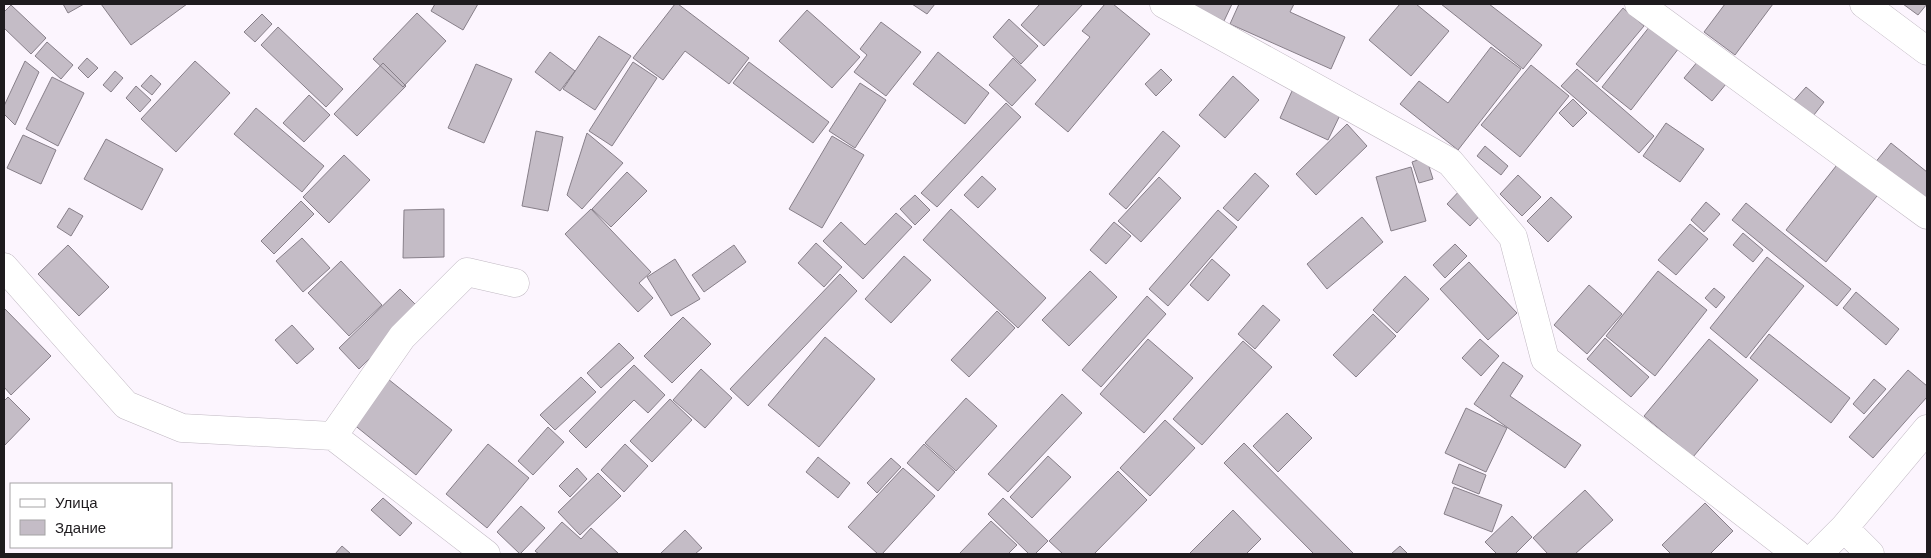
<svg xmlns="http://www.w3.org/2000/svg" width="1931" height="558" font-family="Helvetica,sans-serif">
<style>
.building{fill:#c4bcc6;stroke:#877f89}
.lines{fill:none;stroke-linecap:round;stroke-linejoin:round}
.minor-casing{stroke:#c0b8c2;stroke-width:29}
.minor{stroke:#fff;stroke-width:28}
</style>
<rect width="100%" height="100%" fill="#fcf5fe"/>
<path class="building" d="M63,4H84L68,13Z
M101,4H187L131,45Z
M435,4H478L463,30L431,11Z
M675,4H678L749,58L729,84L685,51L663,80L633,58Z
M912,4H935L927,14Z
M1040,4H1083L1044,46L1021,25Z
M1105,4H1113L1150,34L1068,132L1035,104L1090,37L1082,31Z
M1188,4H1232L1224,21Z
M1239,4H1294L1290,12L1345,37L1331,69L1230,24Z
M1400,4H1416L1449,31L1411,76L1369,40Z
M1441,4H1489L1542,45L1523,69Z
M1725,4H1773L1735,55L1704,32Z
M1903,4H1927L1918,15Z
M11,5L46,38L31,54L4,28V12Z
M1623,8L1644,26L1597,82L1576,64Z
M807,10L860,57L832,88L779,41Z
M417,13L446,41L403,87L373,59Z
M262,14L272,24L255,42L244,32Z
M1009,19L1038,46L1021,64L993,37Z
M881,22L921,52L886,96L854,72L867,55L860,49Z
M1650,26L1679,48L1631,110L1602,87Z
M278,27L343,89L326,107L261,45Z
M599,36L631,56L595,110L563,89Z
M47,42L73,65L61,79L35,56Z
M1491,47L1521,69L1458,150L1400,104L1419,81L1448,103Z
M550,52L575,71L560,91L535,72Z
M938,52L989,93L965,124L913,84Z
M87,58L98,68L88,78L78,68Z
M1013,58L1036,80L1012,106L989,85Z
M25,61L39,72L15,125L4,114V106Z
M195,61L230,93L176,152L141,119Z
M1698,61L1726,84L1712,101L1684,78Z
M633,62L657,78L612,146L589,131Z
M749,62L829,122L813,143L733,83Z
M383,63L406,86L357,136L334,114Z
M476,64L512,79L484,143L448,128Z
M1531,65L1569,96L1520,157L1481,125Z
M1161,69L1172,80L1156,96L1145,84Z
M1577,69L1654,136L1639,153L1561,86Z
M115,71L123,78L111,92L103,85Z
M151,75L161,84L152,95L141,86Z
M1233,76L1259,100L1225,138L1199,115Z
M52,77L84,93L58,146L26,129Z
M860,83L886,100L855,148L829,131Z
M136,86L151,100L140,112L126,98Z
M1806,87L1824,102L1810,120L1791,104Z
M1292,91L1341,113L1328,140L1280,118Z
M309,95L330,115L304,142L283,123Z
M1573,99L1587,113L1573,127L1559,113Z
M1006,103L1021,117L937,207L921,193Z
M256,108L324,166L302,192L234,134Z
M1666,123L1704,149L1680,182L1643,156Z
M1347,124L1367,146L1316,195L1296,174Z
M536,131L563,137L548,211L522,206Z
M1163,131L1180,146L1126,209L1109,194Z
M587,133L623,163L582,209L567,195Z
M23,135L56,150L41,184L7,168Z
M832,136L864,155L822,228L789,209Z
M106,139L163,169L142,210L84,179Z
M1891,143L1927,172V206L1874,164Z
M1485,146L1508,166L1501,175L1477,156Z
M344,155L370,180L329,223L303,197Z
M1426,157L1433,179L1419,183L1412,162Z
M1840,161L1880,192L1826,262L1786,230Z
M1411,167L1426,221L1391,231L1376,177Z
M627,172L647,191L611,227L592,209Z
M1255,173L1269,186L1238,221L1223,208Z
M1518,175L1541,197L1522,216L1500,194Z
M982,176L996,189L978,208L964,195Z
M1159,177L1181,198L1141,242L1118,221Z
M1464,186L1487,208L1470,226L1447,204Z
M915,195L930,210L915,225L900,209Z
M1551,197L1572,217L1548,242L1527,221Z
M301,201L314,214L274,254L261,241Z
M1706,202L1720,214L1704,232L1691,220Z
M1746,203L1851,289L1837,306L1732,220Z
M69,208L83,216L71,236L57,227Z
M444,209V257L403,258L404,210Z
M591,209L651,272L639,283L653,298L638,312L565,234Z
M951,209L1046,298L1018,328L923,240Z
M1218,210L1237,227L1168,306L1149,289Z
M896,213L912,227L863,279L823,241L841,222L865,245Z
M1362,217L1383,242L1327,289L1307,264Z
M1114,222L1131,236L1106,264L1090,250Z
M1690,224L1708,239L1676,275L1658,260Z
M1743,233L1763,250L1753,262L1733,245Z
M302,238L330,268L303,292L276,261Z
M816,243L842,267L824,287L798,263Z
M1455,244L1467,256L1445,278L1433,265Z
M68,245L109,287L79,316L38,274Z
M734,245L746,262L704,292L692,275Z
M904,256L931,280L891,323L865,299Z
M1767,257L1804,286L1746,358L1710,328Z
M675,259L700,299L671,316L647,277Z
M1212,259L1230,275L1208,301L1190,285Z
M341,261L382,305L349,336L308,293Z
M1469,262L1517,313L1488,340L1440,289Z
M1090,271L1117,297L1069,346L1042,320Z
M1658,271L1707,310L1655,376L1606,336Z
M840,274L857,291L748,406L730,389Z
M1405,276L1429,299L1397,333L1373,310Z
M1589,285L1622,314L1587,354L1554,325Z
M1714,288L1725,297L1716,308L1705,298Z
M400,289L420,309L359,369L339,348Z
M1856,292L1899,329L1886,345L1843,308Z
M1147,296L1166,314L1101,387L1082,370Z
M1263,305L1280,320L1255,349L1238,334Z
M4,308L51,356L11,395L4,387Z
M997,311L1015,328L969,377L951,360Z
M1373,314L1396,336L1356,377L1333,355Z
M683,317L711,344L672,383L644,356Z
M292,325L314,349L297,364L275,340Z
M1769,334L1850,398L1831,423L1750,358Z
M825,337L875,379L819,447L768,405Z
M1605,338L1649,377L1631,397L1587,359Z
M1148,339L1193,378L1144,433L1100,394Z
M1480,339L1499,356L1481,376L1462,358Z
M1709,339L1758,380L1693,457L1644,416Z
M1243,341L1272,367L1202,445L1173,419Z
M619,343L634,358L601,388L587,373Z
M1503,362L1523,376L1510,396L1581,445L1565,468L1474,404Z
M634,365L665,395L648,413L634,400L586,448L569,431Z
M701,369L732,398L705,428L673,400Z
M1908,370L1927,386V397L1873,458L1849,437Z
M383,375L452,430L416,475L347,419Z
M581,377L596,392L555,430L540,415Z
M1874,379L1886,389L1864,414L1853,404Z
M1062,394L1082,413L1008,492L988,474Z
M8,397L30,419L4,446V401Z
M966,398L997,426L956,471L925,443Z
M670,399L692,420L652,462L630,441Z
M1466,408L1507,428L1486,472L1445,453Z
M1287,413L1312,438L1278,472L1253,446Z
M1165,420L1195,448L1150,496L1120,468Z
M548,427L564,442L533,475L518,461Z
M1244,443L1354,554H1314L1224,463Z
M488,444L529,478L487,528L446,494Z
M625,444L648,466L624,492L601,470Z
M924,444L955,472L938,491L907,463Z
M1048,456L1071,477L1032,518L1010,497Z
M818,457L850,483L838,498L806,472Z
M891,458L901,467L877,493L867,483Z
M1459,464L1486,475L1479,494L1452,483Z
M577,468L587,479L570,497L559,486Z
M903,468L935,496L882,554H878L848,527Z
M1118,471L1147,500L1094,554H1063L1049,541Z
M598,473L621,496L580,535L558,512Z
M1454,487L1502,505L1492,532L1444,514Z
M1585,490L1613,520L1575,554H1548L1533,538Z
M383,498L412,523L400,536L371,510Z
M1003,498L1048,541L1035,554H1029L988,514Z
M1705,503L1733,531L1710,554H1671L1662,545Z
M521,506L545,528L520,554L497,532Z
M1233,510L1261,539L1246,554H1189Z
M1512,516L1532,537L1515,554H1497L1485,542Z
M991,521L1017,545L1008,554H959Z
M562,522L581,539L591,528L619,554H539L535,551Z
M685,530L702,548L695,554H660Z
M342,546L351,554H335Z
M1400,546L1408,554H1391Z"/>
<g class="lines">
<defs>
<path id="minor" d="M1164,4L1450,162L1513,237L1545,359L1797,554
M1639,4L1927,215
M1864,4L1927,51
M4,267L126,405L182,428L333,436L486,554
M333,436L402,337L467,272L515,283
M1844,528L1870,554
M1818,554L1844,528L1927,429"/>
</defs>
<use href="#minor" class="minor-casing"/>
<use href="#minor" class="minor"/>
</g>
<rect width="1931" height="558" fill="none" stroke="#1e1b1e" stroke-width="10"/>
<rect x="10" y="483" width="162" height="65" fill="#ffffff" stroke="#a5a4a5"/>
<rect x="20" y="499" width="25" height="8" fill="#ffffff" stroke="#a5a4a5"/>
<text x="55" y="508" font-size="15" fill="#1e1b1e">Улица</text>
<rect x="20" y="520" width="25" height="15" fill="#c4bcc6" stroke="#a5a4a5"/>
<text x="55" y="533" font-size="15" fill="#1e1b1e">Здание</text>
</svg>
